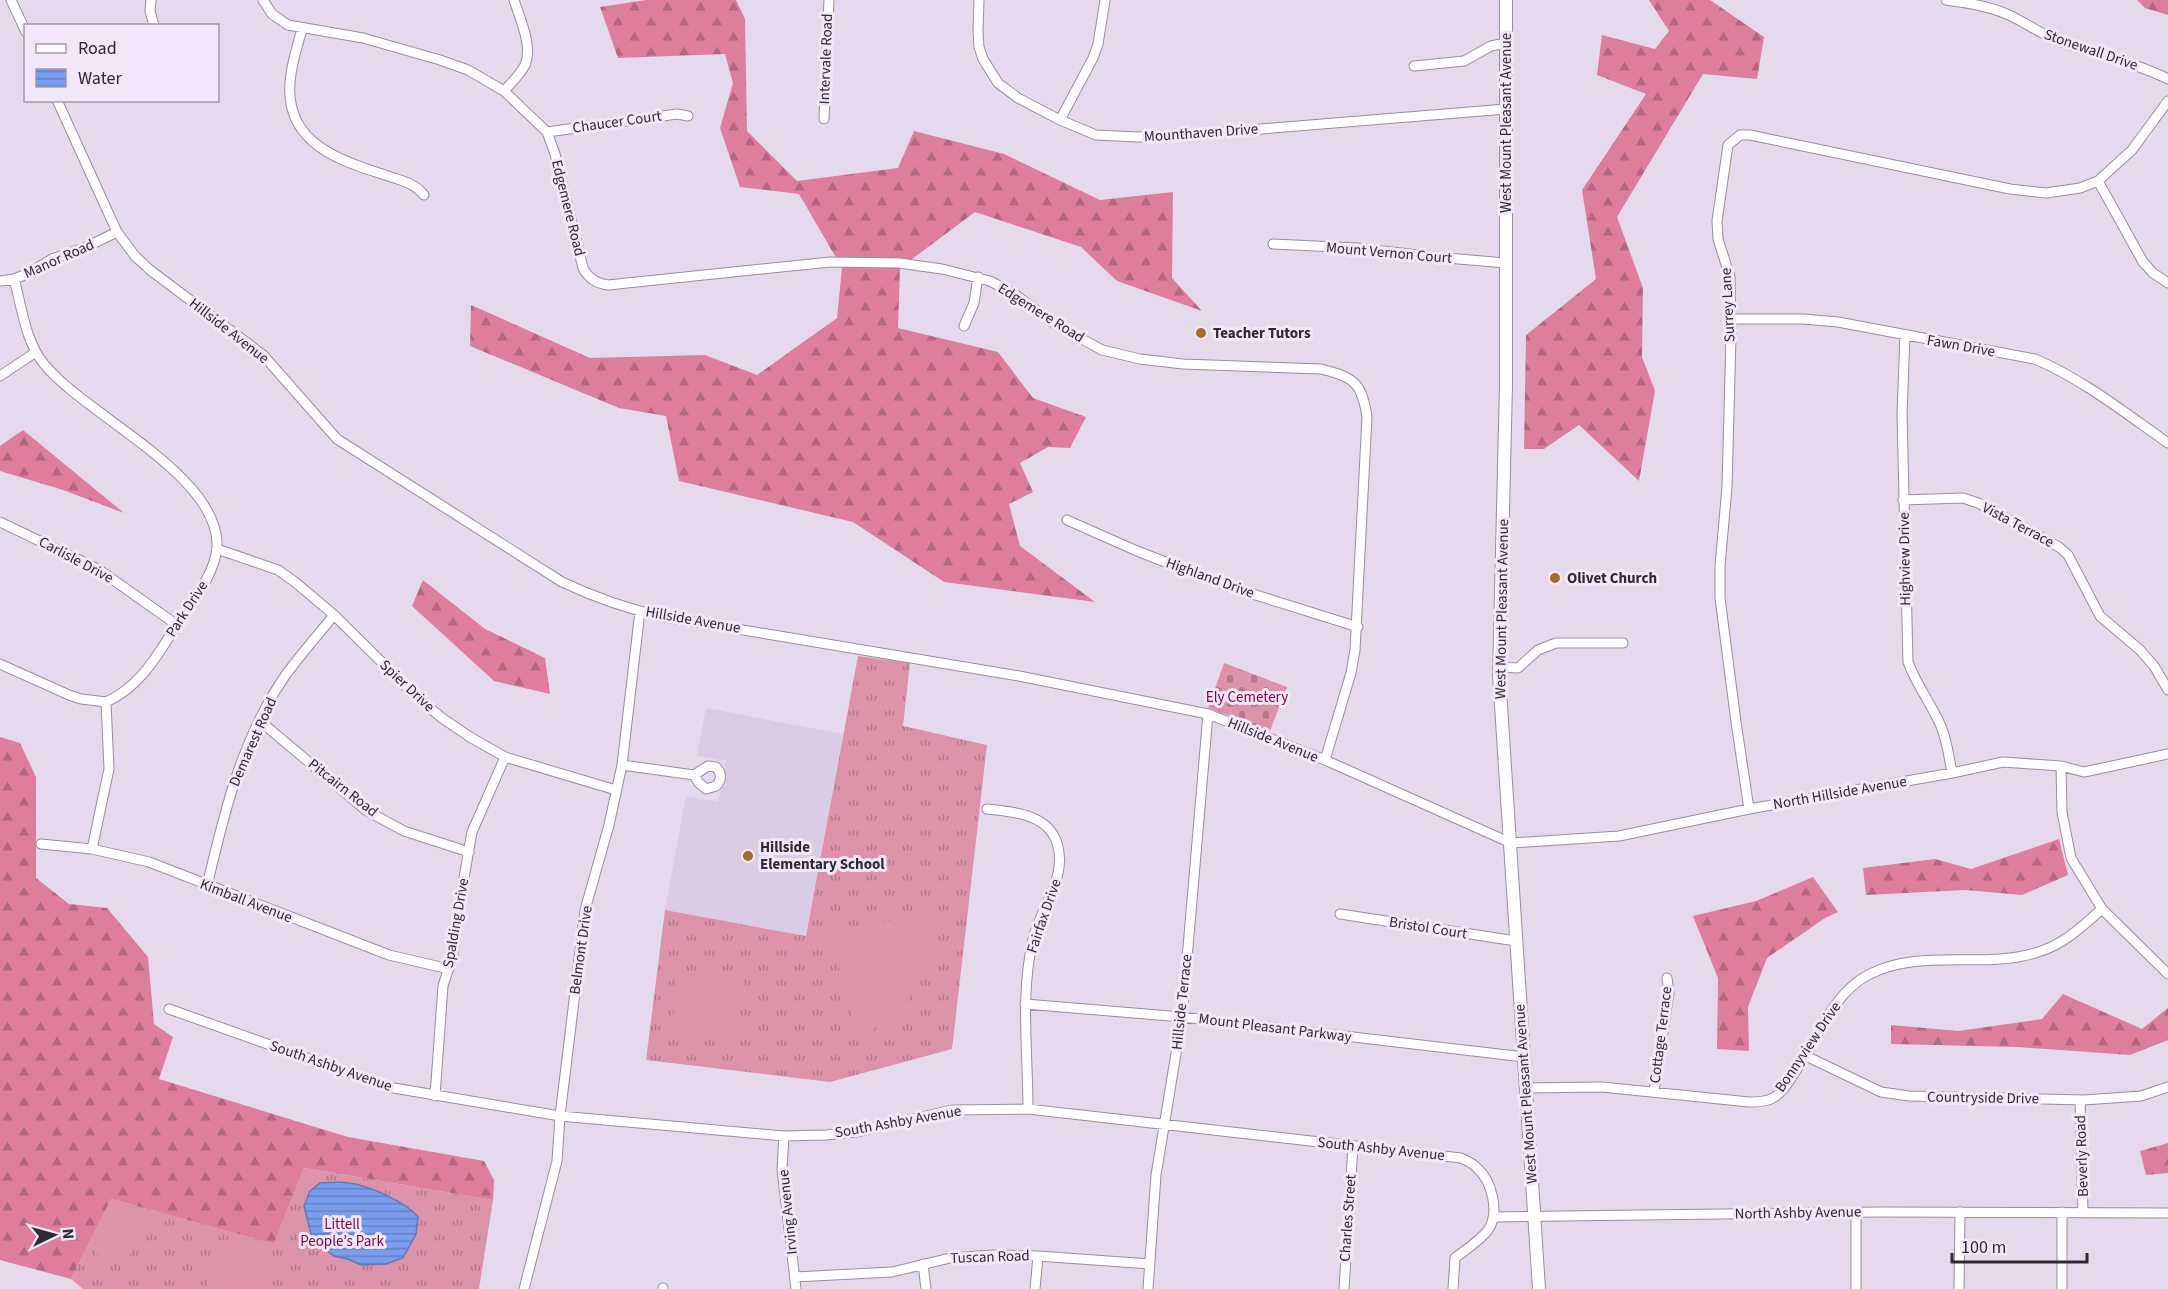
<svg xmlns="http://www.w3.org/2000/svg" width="2168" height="1289" font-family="'Source Sans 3',sans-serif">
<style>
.built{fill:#dacde3}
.grass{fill:url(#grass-tufts)}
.forest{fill:url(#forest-firs)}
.cemetery{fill:url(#cemetery-stones)}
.pitch{fill:#dc93a9}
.water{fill:url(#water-rules);stroke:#627bb5;stroke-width:1.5}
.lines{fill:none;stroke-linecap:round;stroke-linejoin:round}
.minor-casing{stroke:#988e9e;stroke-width:11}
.major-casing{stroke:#988e9e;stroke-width:14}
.minor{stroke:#fff;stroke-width:9}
.major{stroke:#fff;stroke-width:12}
.poi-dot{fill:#a26e26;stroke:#f1e7f8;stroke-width:2}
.labels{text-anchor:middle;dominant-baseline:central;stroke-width:6;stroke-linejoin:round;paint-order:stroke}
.street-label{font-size:15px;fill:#2e2a30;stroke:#f1e7f8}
.poi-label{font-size:15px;font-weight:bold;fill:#2e2a30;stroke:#f1e7f8;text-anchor:start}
.park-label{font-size:15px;fill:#7f0442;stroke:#f1e7f8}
</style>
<defs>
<pattern id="grass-tufts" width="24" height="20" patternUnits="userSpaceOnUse" patternTransform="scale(1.5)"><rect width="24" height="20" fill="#dc93a9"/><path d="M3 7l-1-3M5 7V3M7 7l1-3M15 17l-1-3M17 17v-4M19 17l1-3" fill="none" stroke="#b3788a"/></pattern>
<pattern id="forest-firs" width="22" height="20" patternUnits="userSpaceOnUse" patternTransform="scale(1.5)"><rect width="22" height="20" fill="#de7e9d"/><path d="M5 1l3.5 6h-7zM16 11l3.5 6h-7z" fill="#b46780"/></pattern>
<pattern id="cemetery-stones" width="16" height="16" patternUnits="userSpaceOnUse" patternTransform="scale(1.5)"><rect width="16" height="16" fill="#dc93a9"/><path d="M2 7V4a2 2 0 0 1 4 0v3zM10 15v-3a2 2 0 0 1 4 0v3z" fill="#b3788a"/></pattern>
<pattern id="water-rules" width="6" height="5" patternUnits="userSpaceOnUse" patternTransform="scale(1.5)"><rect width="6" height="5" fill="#799eee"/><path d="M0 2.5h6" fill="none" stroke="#6481c1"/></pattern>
</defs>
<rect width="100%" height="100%" fill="#e4daeb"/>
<path class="built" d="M706,708L843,734L806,936L665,910L686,796L718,802L726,761L697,756Z"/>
<path class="grass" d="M858,656L910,663L903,726L987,745L952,1049L830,1082L646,1060L665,910L806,936Z
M304,1168L493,1200L479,1289H83L71,1279L111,1199L274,1244Z"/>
<path class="forest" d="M646,0H736L745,19L747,131L797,181L898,168L914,131L1004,154L1100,200L1173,192L1172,278L1202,311L1117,281L1081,247L975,212L900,268L898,328L998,352L1033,398L1086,417L1070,448L1048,447L1020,463L1033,492L1009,504L1020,546L1095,602L944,582L853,522L679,481L666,416L619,408L470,346L471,305L590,358L705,355L757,375L837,318L842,268L799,194L740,187L720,128L733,83L725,54L618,58L600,7Z
M1649,0H1710L1764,37L1757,79L1703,74L1617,217L1643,288L1642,357L1655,391L1639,481L1579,425L1544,449H1524L1526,335L1596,279L1582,190L1646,94L1597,75L1602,35L1655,49L1669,31Z
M2137,0H2168V15L2145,8Z
M23,430L124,513L63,490L0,471V446Z
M423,580L485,629L545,658L550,694L494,681L412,606Z
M0,737L20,743L36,777V878L69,904L107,908L148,957L154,1024L173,1037L159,1079L348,1137L484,1161L494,1180L493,1200L304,1168L274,1244L111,1199L71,1279L0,1260Z
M2059,839L2068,875L2022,895L1965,890L1866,895L1863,868L1935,859L1971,869Z
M1813,877L1838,912L1825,918L1767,958L1748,1007L1749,1051L1717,1049L1718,978L1693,916L1756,901Z
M2063,994L2142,1029L2168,1008V1040L2130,1055L2017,1047L1891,1044V1025L1958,1031L2042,1019Z
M2168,1143V1173L2146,1175L2140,1151Z"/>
<path class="cemetery" d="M1224,663L1287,687L1270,731L1208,708Z"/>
<path class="pitch" d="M938,908L935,942L917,989L891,1019L859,1037L833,947L821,944L816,930L832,925L839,934Z
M677,972L743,978L738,1036L672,1030Z
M111,1199L147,1218L142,1234L131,1254L115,1257H100L89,1246Z
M222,1240L276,1258L266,1289H210L205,1275L212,1251Z"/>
<path class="water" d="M320,1183C329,1183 339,1181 348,1183C368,1185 406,1202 418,1217L416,1234L403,1258L386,1264L361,1265L348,1259L334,1256L316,1243L311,1234L304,1206L310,1191Z"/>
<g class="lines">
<defs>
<path id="minor" d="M11,0L26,32
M151,0L150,11L154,26
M263,0L272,14L288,25L363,38L440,60L468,70L504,91L547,132L555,154L583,268C589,279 596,283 608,285L830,262L899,263L942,269L990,281L1013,293L1055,324L1102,350L1140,359L1183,364L1321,369C1354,377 1362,383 1367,417L1355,650L1351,673L1325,760
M979,0L978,31L979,47L983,59L998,83L1018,98L1060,120L1096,135L1138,137L1200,134L1506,109
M1946,0C1968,3 1989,6 2009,15C2026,23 2041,34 2059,41C2095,54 2134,62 2168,79
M302,29C298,44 293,59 291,74C281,137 330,158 379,173C395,179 413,181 424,195
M1414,66L1464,61L1491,46L1506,43
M504,91C511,83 520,75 525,65C533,46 520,19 514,0
M57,100L117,232L135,256L150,270L263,355L337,439L562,582C594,597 625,608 659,616L1019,676L1208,714L1325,760L1511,843L1619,836L1749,809L1952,773L2003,762L2061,766L2084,772L2168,754
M824,119L829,0
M1060,120L1093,58L1098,44L1105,0
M547,132L677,114L688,116
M2098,181L2143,262L2153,273L2168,283
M1273,244L1357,248L1435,257L1506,263
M14,279C22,307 25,341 44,364C86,416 220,475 217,547C215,574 194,598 180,620C159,652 142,686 106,702L109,769L92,849
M0,281L14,279L27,274L52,259L84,248L117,232
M1731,319H1803L1838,322L2035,359C2084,380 2125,413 2168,443
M964,326L974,303L978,277
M1905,335L1902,414L1908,662C1916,684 1930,702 1940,724C1947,739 1949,757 1952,773
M0,376L36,352
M1903,500L1963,498L1978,503L2059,547L2068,555L2100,616L2140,650L2154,666L2168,690
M1067,520L1137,551L1227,586L1358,627
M0,522L98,569L177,625
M217,549L278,570L295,582L334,615L419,699L442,718L470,737L505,757L616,790
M0,664L69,695L81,699L106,702
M1499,667L1518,668L1538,650L1556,643H1623
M260,721L367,811L404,831L469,852
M622,765L694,775
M708,766L716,767C722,773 722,780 716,786L706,789L699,783L694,775Z
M2061,766L2062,812L2071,858L2102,909L2168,974
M987,809C1012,812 1047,813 1057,843C1068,877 1041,907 1033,939C1020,994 1028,1053 1028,1109
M1749,809L1736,722L1720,598V566L1727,487L1731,336L1730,277L1718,239L1717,221L1728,145L1740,135H1750L2010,189L2046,193L2080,188L2098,181L2132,150L2168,101
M41,844L92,849L149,862L389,955L449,969
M207,886C224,813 242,738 285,676C300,655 318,635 334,615
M1340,914L1516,941
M1025,1004L1182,1017L1524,1057
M169,1009L388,1087L560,1116L784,1136L826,1135L857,1132L952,1110L1028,1109L1461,1158C1467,1161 1473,1163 1477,1168C1492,1181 1500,1213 1488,1230C1480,1241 1466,1249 1455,1258L1453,1289
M1806,1056L1881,1092L1909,1096L2084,1100L2141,1096L2168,1087
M1526,1088L1602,1087L1749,1102C1756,1102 1764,1102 1771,1099C1782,1094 1789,1081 1795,1072C1817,1040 1832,994 1868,975C1921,947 1984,970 2038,952C2063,945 2083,926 2102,909
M1654,1091L1669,993L1667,978
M435,1096L443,986L453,954L462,889L472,832L505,757
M2080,1100L2083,1212
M784,1136L782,1169L796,1289
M1856,1213V1289
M1493,1217L1880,1212L2168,1213
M923,1264L926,1289
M795,1277L892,1272L950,1258L993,1255L1038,1256L1150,1264
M663,1288V1289
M524,1289L557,1161L560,1116L585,910L609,825L622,765L640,611
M1035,1289L1038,1256
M1148,1289L1156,1175L1182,1017L1208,714
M1344,1289L1353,1146
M1959,1289L1960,1212
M2062,1289V1212"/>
<path id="major" d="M1506,0V385L1499,675L1539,1289"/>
</defs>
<use href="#minor" class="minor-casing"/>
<use href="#major" class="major-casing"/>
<use href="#minor" class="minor"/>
<use href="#major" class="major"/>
</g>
<g class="poi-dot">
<circle cx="1201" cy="333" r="6"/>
<circle cx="1555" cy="578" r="6"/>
<circle cx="748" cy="856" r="6"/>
</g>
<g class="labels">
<g class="street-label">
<text transform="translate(2091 50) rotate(19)">Stonewall Drive</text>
<text transform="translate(826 59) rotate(-88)">Intervale Road</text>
<text transform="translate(617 122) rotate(-8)">Chaucer Court</text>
<text transform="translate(1506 123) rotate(-90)">West Mount Pleasant Avenue</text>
<text transform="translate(1201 133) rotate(-4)">Mounthaven Drive</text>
<text transform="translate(568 208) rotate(76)">Edgemere Road</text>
<text transform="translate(1389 253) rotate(5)">Mount Vernon Court</text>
<text transform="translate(59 259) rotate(-24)">Manor Road</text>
<text transform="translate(1728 305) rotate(-93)">Surrey Lane</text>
<text transform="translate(1041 313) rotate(32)">Edgemere Road</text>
<text transform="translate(229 331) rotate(38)">Hillside Avenue</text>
<text transform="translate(1961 346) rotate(10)">Fawn Drive</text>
<text transform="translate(2018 525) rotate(28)">Vista Terrace</text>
<text transform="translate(1905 559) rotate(-91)">Highview Drive</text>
<text transform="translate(76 560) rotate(28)">Carlisle Drive</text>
<text transform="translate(1210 578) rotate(20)">Highland Drive</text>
<text transform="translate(187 609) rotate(-57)">Park Drive</text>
<text transform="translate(1502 609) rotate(-89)">West Mount Pleasant Avenue</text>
<text transform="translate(693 620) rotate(10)">Hillside Avenue</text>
<text transform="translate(407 686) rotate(43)">Spier Drive</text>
<text transform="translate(1273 740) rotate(22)">Hillside Avenue</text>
<text transform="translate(253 742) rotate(-66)">Demarest Road</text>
<text transform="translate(343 788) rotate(38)">Pitcairn Road</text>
<text transform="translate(1840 793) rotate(-10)">North Hillside Avenue</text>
<text transform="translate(246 901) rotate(21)">Kimball Avenue</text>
<text transform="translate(1044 916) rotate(-71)">Fairfax Drive</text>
<text transform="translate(456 923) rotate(-80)">Spalding Drive</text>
<text transform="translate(1428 928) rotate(9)">Bristol Court</text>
<text transform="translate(581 950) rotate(-82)">Belmont Drive</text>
<text transform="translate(1182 1002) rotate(-84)">Hillside Terrace</text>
<text transform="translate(1275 1028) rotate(7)">Mount Pleasant Parkway</text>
<text transform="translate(1661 1035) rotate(-83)">Cottage Terrace</text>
<text transform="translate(1808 1047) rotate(-56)">Bonnyview Drive</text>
<text transform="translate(331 1066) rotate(19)">South Ashby Avenue</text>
<text transform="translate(1526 1094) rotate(-94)">West Mount Pleasant Avenue</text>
<text transform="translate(1983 1098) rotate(1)">Countryside Drive</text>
<text transform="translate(898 1122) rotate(-10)">South Ashby Avenue</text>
<text transform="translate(1381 1149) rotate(6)">South Ashby Avenue</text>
<text transform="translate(2082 1156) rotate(-92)">Beverly Road</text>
<text transform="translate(788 1212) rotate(-96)">Irving Avenue</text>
<text transform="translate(1798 1213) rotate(-1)">North Ashby Avenue</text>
<text transform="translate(1348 1218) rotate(-86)">Charles Street</text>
<text transform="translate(990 1257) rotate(-2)">Tuscan Road</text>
</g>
<g class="poi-label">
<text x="1213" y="333">Teacher Tutors</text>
<text x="1567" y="578">Olivet Church</text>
<text x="760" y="847">Hillside<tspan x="760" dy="17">Elementary School</tspan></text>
</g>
<g class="park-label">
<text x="1247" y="697">Ely Cemetery</text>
<text x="342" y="1224">Littell<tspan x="342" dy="17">People’s Park</tspan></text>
</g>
</g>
<rect x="24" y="24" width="195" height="78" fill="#f1e7f8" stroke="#a39ba8" stroke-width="1.5"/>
<rect x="36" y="44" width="30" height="9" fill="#ffffff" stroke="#a39ba8" stroke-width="1.5"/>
<text x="78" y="54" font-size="18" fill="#2e2a30">Road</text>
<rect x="36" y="69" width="30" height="18" fill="url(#water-rules)" stroke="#a39ba8" stroke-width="1.5"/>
<text x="78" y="84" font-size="18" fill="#2e2a30">Water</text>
<g transform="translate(54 1235) rotate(85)" stroke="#f1e7f8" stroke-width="4.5" paint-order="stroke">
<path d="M0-4.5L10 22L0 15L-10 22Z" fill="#2e2a30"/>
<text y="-9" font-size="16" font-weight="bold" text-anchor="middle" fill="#2e2a30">N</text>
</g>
<path d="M1952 1253v9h135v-9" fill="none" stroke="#2e2a30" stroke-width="3"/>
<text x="1961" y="1253" font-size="18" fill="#2e2a30" stroke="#f1e7f8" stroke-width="4.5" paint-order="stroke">100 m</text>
</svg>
